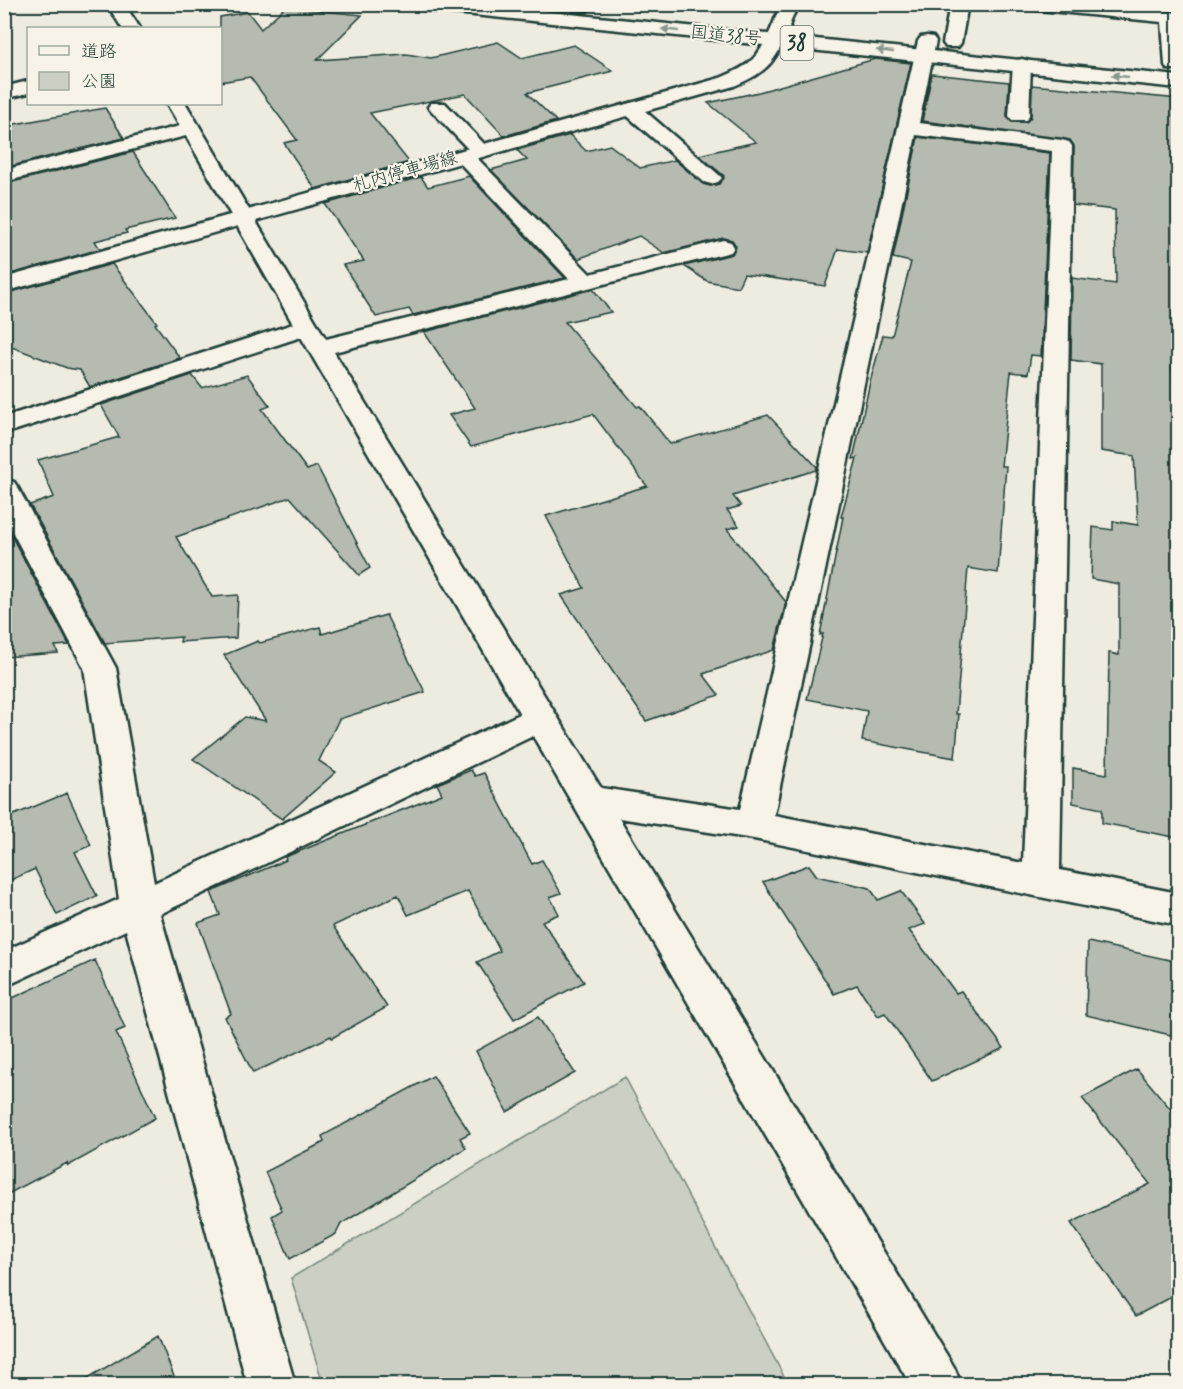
<svg xmlns="http://www.w3.org/2000/svg" width="1183" height="1389" font-family="Mynerve,'Klee One',sans-serif">
<style>
.green{fill:#cccfc4;stroke:#76867c;stroke-width:1.5}
.building{fill:#b5bbb0;stroke:#1f3d34;stroke-width:1.5}
.lines{fill:none;stroke-linecap:round;stroke-linejoin:round}
.minor-casing{stroke:#1f3d34;stroke-width:5}
.major-casing{stroke:#1f3d34;stroke-width:5}
.highway-casing{stroke:#1f3d34;stroke-width:5}
.minor{fill:#f7f3e8;fill-rule:evenodd}
.major{fill:#f7f3e8;fill-rule:evenodd}
.highway{fill:#f7f3e8;fill-rule:evenodd}
.oneway{fill:#8b988e}
.labels{text-anchor:middle;dominant-baseline:central;stroke-width:4.5;stroke-linejoin:round;paint-order:stroke}
.far-street-label{font-size:18px;fill:#1f3d34;stroke:#f7f3e8}
.shield{fill:#f7f3e8;stroke:#60746a;stroke-width:1.5}
.shield-label{font-size:20px;font-weight:bold;fill:#1f3d34}
</style>
<rect width="100%" height="100%" fill="#eeece1"/>
<filter id="ink" filterUnits="userSpaceOnUse"><feTurbulence type="fractalNoise" baseFrequency=".0167" numOctaves="2"/><feDisplacementMap in="SourceGraphic" scale="12" xChannelSelector="R" yChannelSelector="G"/><feConvolveMatrix kernelMatrix="1 2 1 2 8 2 1 2 1" color-interpolation-filters="sRGB"/></filter>
<g filter="url(#ink)">
<path class="green" d="M625,1077L788,1384H323L291,1278Z"/>
<path class="building" d="M285,7L362,15L317,60L406,54L431,58L498,42L522,58L574,45L613,71L527,93L556,121L504,136L465,94L370,113L409,162L315,189L284,143L297,140L250,77L220,82V17L248,12L261,29Z
M875,59L911,63L867,253L838,249L825,286L744,274L738,287L707,281L684,266L732,254L736,246L732,240L724,238L664,253L639,236L578,259L491,170L527,160L517,150L570,135L586,151L610,145L640,168L675,160L703,184L710,186L719,184L724,176L699,155L756,142L708,103L759,92Z
M932,74L1009,82L1007,116L1012,122H1026L1031,117L1032,85L1179,99V366L1172,365L1179,453V838L1102,823V809L1073,803V768L1107,774L1109,653L1119,655V584L1091,579L1093,527L1113,530V521L1138,525L1134,456L1101,451V364L1071,360L1072,278L1116,284L1115,210L1073,205L1074,146L1070,140L922,121Z
M105,108L124,138L4,168V126Z
M918,137L1050,153L1041,356L1031,355L1028,374L1011,372L1001,466H1006L998,573L968,568L956,714H959L955,758L862,741L867,711L807,699L823,634L820,635L843,517H841L857,458L853,459L870,382L883,335L892,336L911,262L893,258Z
M133,152L175,218L125,230L127,233L95,241L100,249L4,276V184Z
M469,176L565,278L413,315L409,309L376,317L343,265L364,261L325,204L421,177L428,187Z
M112,264L157,323L155,324L180,358L90,387L80,370L67,368L4,344V294Z
M593,289L611,312L565,322L637,407L640,406L670,444L768,415L817,467L816,470L733,496L741,506L727,510L739,526L727,529L786,602L774,650L703,674L719,695L646,721L561,595L584,588L546,516L647,486L593,414L471,447L449,415L475,408L424,332Z
M192,375L202,388L247,375L270,406L262,409L307,470L317,466L370,568L359,575L290,497L176,537L212,597L238,595L236,638L180,642L181,637L105,643L30,505L54,497L38,460L119,437L101,405Z
M4,522L69,645L55,646L58,653L4,657Z
M386,615L425,692L339,719L319,761L336,772L282,819L193,759L245,717L266,721L224,655L258,641L260,643L320,627L322,634Z
M471,770L475,776L484,773L532,864L542,860L561,893L550,897L559,914L542,921L584,982L514,1019L477,962L500,951L468,891L408,915L398,895L333,926L387,1007L332,1038L331,1036L253,1073L225,1017L231,1014L198,923L220,915L211,892L286,860L285,857L442,794L437,784Z
M67,793L91,845L75,852L97,896L57,915L35,869L4,883V819Z
M809,865L817,876L870,888L878,900L901,891L925,924L909,930L956,993L961,991L1004,1048L932,1081L885,1013L878,1016L857,985L834,994L763,882Z
M1088,942L1179,962V1037L1086,1015Z
M95,960L125,1028L116,1032L155,1118L68,1166L67,1163L4,1196V1002Z
M538,1017L575,1073L507,1112L476,1051Z
M1137,1069L1179,1119V1293L1136,1316L1071,1223L1150,1184L1082,1098Z
M433,1076L470,1133L460,1138L466,1148L341,1224L336,1234L290,1259L272,1216L282,1210L265,1172L324,1142L322,1136Z
M158,1336L177,1384H78Z"/>
<g class="lines">
<defs>
<path id="minor" d="M107,4H124L140,28H122Z
M574,4H591L587,11H575L572,7Z
M781,4H798L787,31H775L772,27Z
M950,4H968L961,43L958,47H946L943,43Z
M1021,4H1090L1178,13V69H1167L1165,65L1162,22L1029,9Z
M927,36L933,37L936,41L919,123L1062,140L1069,142L1072,146L1060,870L1178,893V925L754,839L619,818L954,1367L961,1384H910L533,736L160,914L295,1384H247L126,930L4,987V951L119,899L84,668L4,516V479L14,482L18,488L116,668L154,883L520,714L301,337L4,434V417L293,324L186,136L4,182V170L180,126L167,104H186L326,339L569,279L457,160L454,156L457,152L470,151L428,107L431,103H445L491,151L488,155L475,156L590,274L723,240L731,242L734,247L731,252L334,352L601,788L740,809L918,41L921,37ZM916,135L1052,151L1023,863L774,815Z
M1022,59L1029,61L1031,65L1029,116L1026,120H1012L1009,116L1013,65L1015,61Z
M28,81V93L4,99V87Z
M631,103L638,105L718,174L722,178L718,182L711,184L704,182L624,113L621,109L624,105Z"/>
<path id="major" d="M781,22L787,23L790,27C776,61 768,72 734,86L4,292V278L720,78C752,65 758,58 772,27L775,23Z"/>
<path id="highway" d="M408,4H472L1178,76V88L416,9Z"/>
</defs>
<use href="#minor" class="minor-casing"/>
<use href="#major" class="major-casing"/>
<use href="#highway" class="highway-casing"/>
<use href="#minor" class="minor"/>
<use href="#major" class="major"/>
<use href="#highway" class="highway"/>
</g>
<defs><path id="oneway-solid" d="M-6-.8H1V-3.2L6.5 0L1 3.2V.8H-6Z" transform="scale(1.5)"/></defs>
<g class="oneway">
<use href="#oneway-solid" transform="translate(670 30) rotate(-174)"/>
<use href="#oneway-solid" transform="translate(885 51) rotate(-174)"/>
<use href="#oneway-solid" transform="translate(1120 76) rotate(-174)"/>
</g>
</g>
<g class="labels">
<g class="far-street-label">
<text transform="translate(726 36) rotate(6)">国道38号</text>
<text transform="translate(405 172) rotate(-16)">札内停車場線</text>
</g>
<rect class="shield" x="780.5" y="26" width="33" height="34" rx="4.5"/>
<g class="shield-label">
<text x="797" y="43">38</text>
</g>
</g>
<rect width="1183" height="1389" fill="none" stroke="#f7f3e8" stroke-width="24"/>
<rect x="12" y="12" width="1159" height="1365" fill="none" stroke="#1f3d34" stroke-width="2" filter="url(#ink)"/>
<rect x="27" y="27" width="195" height="78" fill="#f7f3e8" stroke="#a1aaa0" stroke-width="1.5"/>
<rect x="39" y="46" width="30" height="9" fill="#f7f3e8" stroke="#a1aaa0" stroke-width="1.5"/>
<text x="81" y="57" font-size="18" fill="#1f3d34">道路</text>
<rect x="39" y="72" width="30" height="18" fill="#cccfc4" stroke="#a1aaa0" stroke-width="1.5"/>
<text x="81" y="87" font-size="18" fill="#1f3d34">公園</text>
</svg>
